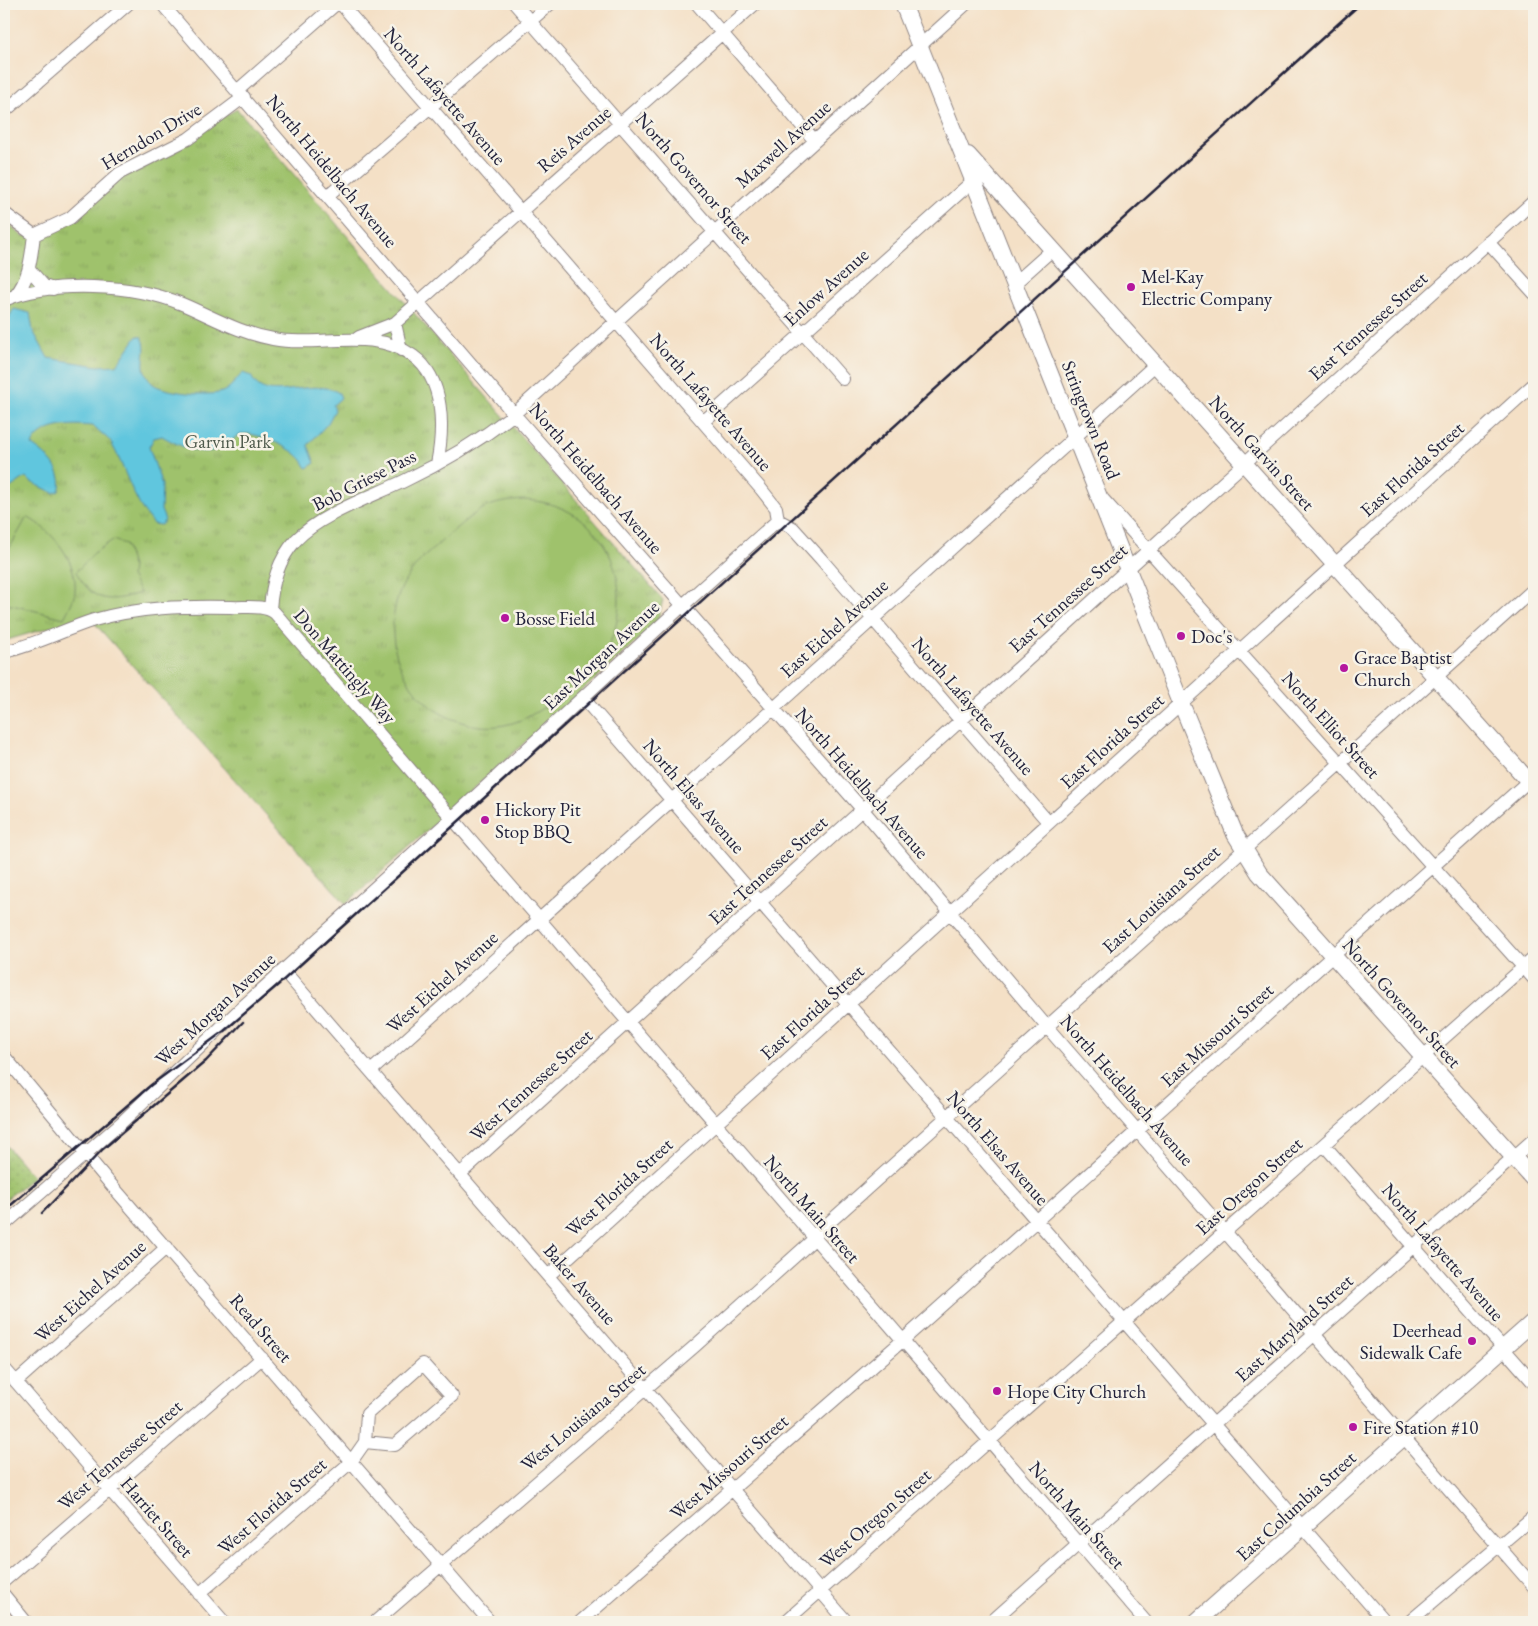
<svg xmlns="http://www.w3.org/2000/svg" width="1538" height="1626" font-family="'EB Garamond',serif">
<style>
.grass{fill:url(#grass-dots);stroke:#607254}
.park{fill:url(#park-tufts);stroke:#607254}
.pitch{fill:#9fc26c;stroke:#607254}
.water{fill:#60c6de;stroke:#41748c}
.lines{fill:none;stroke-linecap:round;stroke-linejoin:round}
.minor-casing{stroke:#8b8180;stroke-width:14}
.major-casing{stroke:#8b8180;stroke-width:18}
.minor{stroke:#fff;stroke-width:12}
.major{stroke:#fff;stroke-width:16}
.rail{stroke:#22223b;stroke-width:2.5}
.poi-dot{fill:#b5179e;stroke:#f7f3e8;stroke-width:2}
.labels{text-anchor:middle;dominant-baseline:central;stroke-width:5;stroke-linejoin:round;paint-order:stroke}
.street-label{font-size:19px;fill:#22223b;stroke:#f7f3e8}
.poi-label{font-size:19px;fill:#22223b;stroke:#f7f3e8;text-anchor:start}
.park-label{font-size:19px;fill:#4e5a4c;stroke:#f7f3e8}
</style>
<defs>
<pattern id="grass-dots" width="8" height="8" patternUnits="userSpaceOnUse" patternTransform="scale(1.25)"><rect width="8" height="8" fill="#9fc26c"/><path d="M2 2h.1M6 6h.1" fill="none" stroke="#89a65e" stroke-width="1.8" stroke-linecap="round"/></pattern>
<pattern id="park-tufts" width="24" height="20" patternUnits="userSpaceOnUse" patternTransform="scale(1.25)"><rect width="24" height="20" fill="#9fc26c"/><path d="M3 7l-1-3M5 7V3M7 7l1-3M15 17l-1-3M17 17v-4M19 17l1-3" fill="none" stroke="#89a65e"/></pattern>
</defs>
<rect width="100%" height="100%" fill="#f7f3e8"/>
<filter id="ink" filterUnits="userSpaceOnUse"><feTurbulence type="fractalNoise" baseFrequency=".02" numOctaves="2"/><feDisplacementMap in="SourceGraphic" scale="10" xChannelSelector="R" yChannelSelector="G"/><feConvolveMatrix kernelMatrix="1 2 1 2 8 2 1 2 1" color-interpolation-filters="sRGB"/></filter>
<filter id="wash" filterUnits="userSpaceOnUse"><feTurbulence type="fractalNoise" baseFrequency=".0096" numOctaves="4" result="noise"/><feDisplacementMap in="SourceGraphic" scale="20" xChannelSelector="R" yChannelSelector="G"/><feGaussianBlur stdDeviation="1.12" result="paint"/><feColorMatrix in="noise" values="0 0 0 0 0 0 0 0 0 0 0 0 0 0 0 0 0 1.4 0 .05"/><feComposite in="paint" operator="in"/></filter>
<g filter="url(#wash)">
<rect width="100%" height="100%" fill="#f4e0c6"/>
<path class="grass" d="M4,1143L33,1177L4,1201Z"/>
<path class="park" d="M237,109L663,600L657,623L346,904L88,616L4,641V219L22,236H45L122,175Z"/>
<path class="pitch" d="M523,500C593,502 632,564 615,629C609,652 592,667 575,682C535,718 500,741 446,716C429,708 415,693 406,677C386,644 389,598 414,568C422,557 434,549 444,539C457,528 470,515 486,507C498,502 511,501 523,500Z
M27,517C53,531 78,561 75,592C74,600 68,610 64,618L4,603V558Z
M113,540L125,544L132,566L131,576L140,593C108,603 94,603 76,572L94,553Z"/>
<path class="water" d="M14,309L30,313L33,331L48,358L98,366L117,365L137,336L142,337C149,349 140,362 146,374C148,377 150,382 153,384C163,392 212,398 224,391C232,387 236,379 243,373L251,376C265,408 312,375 339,393L341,398L333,405L335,410L328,423L308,445L315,463L307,468C304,464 302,459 298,456C290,447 253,431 242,434C235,436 232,441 227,445C205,459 181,447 162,436L154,438L149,447L162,485L161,510L165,520L161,525L153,524C132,500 126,468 110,441C106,436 97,431 93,426C72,424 41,424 32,445C46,454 66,472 59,491L54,493L31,482L26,477L4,492V369L10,361C2,346 4,322 14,309Z"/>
</g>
<g filter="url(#ink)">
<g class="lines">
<defs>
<path id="minor" d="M162,4L514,414L863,810L1047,1027L1534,1587
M341,4L761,489L776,508L778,520
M515,4L843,379
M697,4L815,141
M238,90L336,4
M4,112L128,4
M327,196L550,4
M4,213L34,235
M34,235L70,218L120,173L188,139L244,97
M1488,242L1534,293
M30,270L44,286L53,289
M1015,283L1052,250
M15,296C30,278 31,257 34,235
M4,300C53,280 133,284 182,304C213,317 239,333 273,339C319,348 371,326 413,356C445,379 444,429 437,464
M395,323L401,350
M359,337L395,323L755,4
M704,421L974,180
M1101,497L1534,979
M778,520L793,528L821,559L1049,823
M270,609C272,583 278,560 296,540C321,514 371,497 404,481C444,462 479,441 514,414L966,4
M4,652C35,645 63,630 94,620C140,607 183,606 231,607C244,608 264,604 275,613L1146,1622
M583,698L1385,1622
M284,971L847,1622
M4,1056L108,1181L490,1622
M371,1071L1155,365
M1324,1145L1534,1383
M460,1174L1534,201
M4,1225L121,1123L238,1011L451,819L682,606L778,520
M813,1237L1534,589
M548,1276L1534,384
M4,1368L224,1622
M16,1382L167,1247
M4,1581L262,1358
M199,1594L351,1462L365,1442L367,1414L423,1364L452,1396L395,1445L365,1442
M4,1595L26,1622
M375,1622L695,1346L814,1239
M580,1622L902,1341L1534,776
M785,1622L1534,958
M991,1622L1534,1139
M1409,1622L1534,1516"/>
<path id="major" d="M903,4L1181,703L1235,834L1259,873L1534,1180
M968,155L1534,787
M1196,1622L1534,1321"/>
</defs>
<use href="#minor" class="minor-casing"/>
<use href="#major" class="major-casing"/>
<use href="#minor" class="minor"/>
<use href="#major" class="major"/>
<path class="rail" d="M4,1211L151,1085L224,1031L278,985L1360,4
M42,1213L103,1149L206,1061L243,1022"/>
</g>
</g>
<g class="poi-dot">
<circle cx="1131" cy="287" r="5"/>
<circle cx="505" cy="618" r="5"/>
<circle cx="1181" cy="636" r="5"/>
<circle cx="1344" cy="668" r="5"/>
<circle cx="485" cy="820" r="5"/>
<circle cx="1472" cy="1341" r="5"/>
<circle cx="997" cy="1391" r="5"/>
<circle cx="1353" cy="1427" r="5"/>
</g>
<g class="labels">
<g class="street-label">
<text transform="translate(445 96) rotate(49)">North Lafayette Avenue</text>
<text transform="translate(151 136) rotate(-31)">Herndon Drive</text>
<text transform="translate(574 139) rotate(-41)">Reis Avenue</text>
<text transform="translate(783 144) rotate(-42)">Maxwell Avenue</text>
<text transform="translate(332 171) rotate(50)">North Heidelbach Avenue</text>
<text transform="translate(694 178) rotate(49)">North Governor Street</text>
<text transform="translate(826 287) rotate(-42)">Enlow Avenue</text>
<text transform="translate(1368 326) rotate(-42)">East Tennessee Street</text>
<text transform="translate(711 402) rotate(49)">North Lafayette Avenue</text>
<text transform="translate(1091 420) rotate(68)">Stringtown Road</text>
<text transform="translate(1262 453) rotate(48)">North Garvin Street</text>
<text transform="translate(1412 469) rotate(-42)">East Florida Street</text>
<text transform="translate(596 478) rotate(49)">North Heidelbach Avenue</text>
<text transform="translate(364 480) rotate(-27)">Bob Griese Pass</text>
<text transform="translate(1068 598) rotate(-42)">East Tennessee Street</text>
<text transform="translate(834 628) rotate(-42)">East Eichel Avenue</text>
<text transform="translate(601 655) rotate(-43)">East Morgan Avenue</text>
<text transform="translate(345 666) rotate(49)">Don Mattingly Way</text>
<text transform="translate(973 706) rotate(49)">North Lafayette Avenue</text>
<text transform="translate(1331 725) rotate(48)">North Elliot Street</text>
<text transform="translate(1112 741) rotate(-42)">East Florida Street</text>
<text transform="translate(862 783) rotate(49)">North Heidelbach Avenue</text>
<text transform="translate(694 796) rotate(49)">North Elsas Avenue</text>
<text transform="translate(768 870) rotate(-42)">East Tennessee Street</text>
<text transform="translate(1161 899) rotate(-42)">East Louisiana Street</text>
<text transform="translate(442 982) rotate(-42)">West Eichel Avenue</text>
<text transform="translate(1402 1003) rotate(48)">North Governor Street</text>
<text transform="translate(215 1009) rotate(-43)">West Morgan Avenue</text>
<text transform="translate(812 1012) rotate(-42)">East Florida Street</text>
<text transform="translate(1217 1035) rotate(-42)">East Missouri Street</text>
<text transform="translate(531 1085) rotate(-42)">West Tennessee Street</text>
<text transform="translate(1127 1090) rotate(49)">North Heidelbach Avenue</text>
<text transform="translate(998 1148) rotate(49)">North Elsas Avenue</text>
<text transform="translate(1249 1186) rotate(-42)">East Oregon Street</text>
<text transform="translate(619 1187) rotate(-42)">West Florida Street</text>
<text transform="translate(812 1209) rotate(49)">North Main Street</text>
<text transform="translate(1443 1252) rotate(49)">North Lafayette Avenue</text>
<text transform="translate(580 1284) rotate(49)">Baker Avenue</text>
<text transform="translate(90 1291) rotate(-42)">West Eichel Avenue</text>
<text transform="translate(261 1328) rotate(49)">Read Street</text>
<text transform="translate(1294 1328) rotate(-42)">East Maryland Street</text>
<text transform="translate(583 1417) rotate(-40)">West Louisiana Street</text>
<text transform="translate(120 1455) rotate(-41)">West Tennessee Street</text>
<text transform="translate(729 1467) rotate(-41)">West Missouri Street</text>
<text transform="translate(272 1506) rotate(-41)">West Florida Street</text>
<text transform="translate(1296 1506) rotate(-42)">East Columbia Street</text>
<text transform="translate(1077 1515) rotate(49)">North Main Street</text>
<text transform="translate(157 1517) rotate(49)">Harriet Street</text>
<text transform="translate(875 1518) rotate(-41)">West Oregon Street</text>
</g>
<g class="poi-label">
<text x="1141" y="276">Mel-Kay<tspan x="1141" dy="22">Electric Company</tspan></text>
<text x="515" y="618">Bosse Field</text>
<text x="1191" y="636">Doc's</text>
<text x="1354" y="657">Grace Baptist<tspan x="1354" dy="22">Church</tspan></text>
<text x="495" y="809">Hickory Pit<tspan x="495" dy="22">Stop BBQ</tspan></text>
<text x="1462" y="1330" text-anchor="end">Deerhead<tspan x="1462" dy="22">Sidewalk Cafe</tspan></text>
<text x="1007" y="1391">Hope City Church</text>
<text x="1363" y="1427">Fire Station #10</text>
</g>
<g class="park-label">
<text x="228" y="441">Garvin Park</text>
</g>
</g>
<rect width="1538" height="1626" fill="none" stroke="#f7f3e8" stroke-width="20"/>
</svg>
